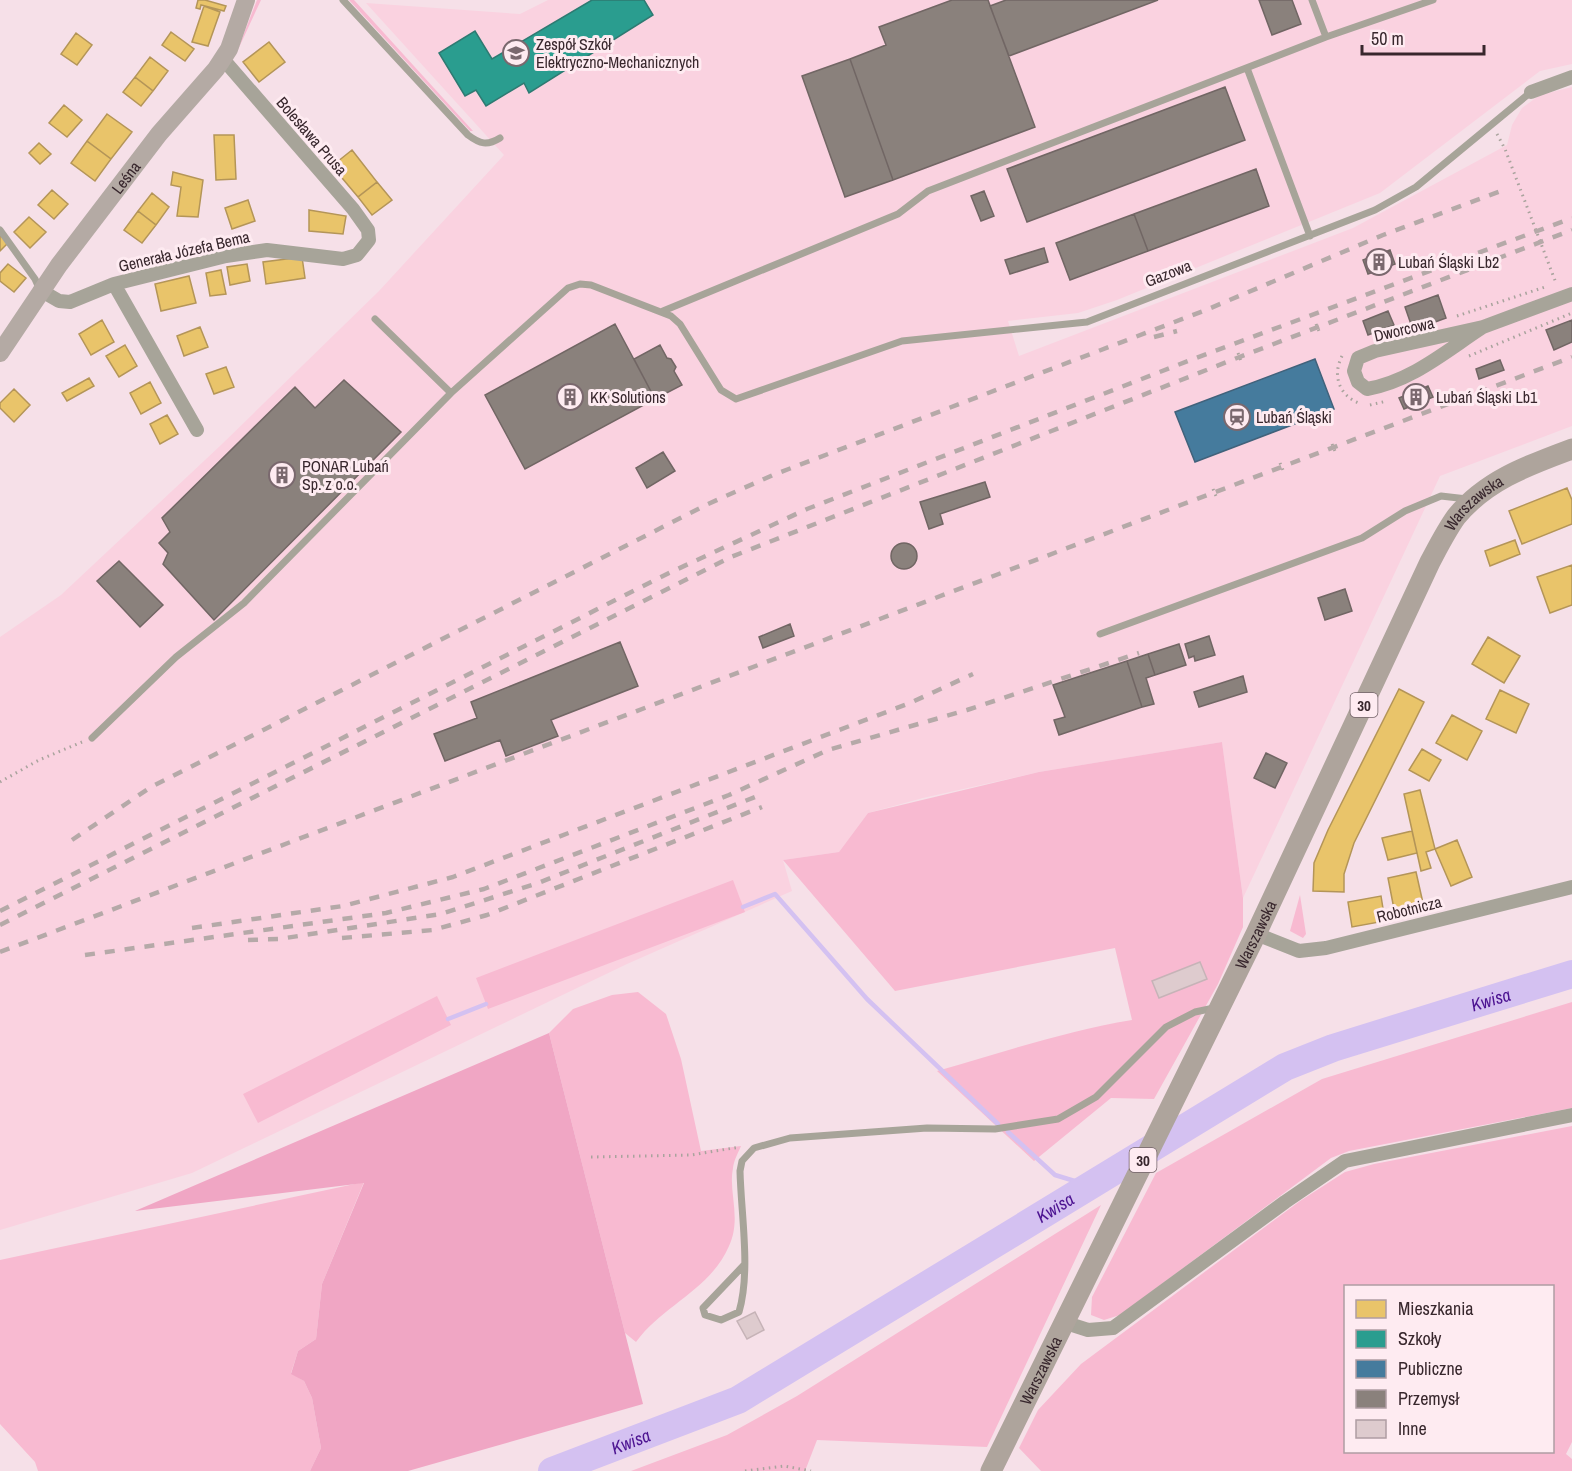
<svg xmlns="http://www.w3.org/2000/svg" width="1572" height="1471" font-family="'Archivo Narrow',sans-serif">
<style>
.built{fill:#fad2e0}
.green{fill:#f8bad1;fill-rule:evenodd}
.forest{fill:#f0a6c4}
.homes{fill:#e9c46a;stroke:#b49558;stroke-width:1.5}
.schools{fill:#2a9d8f;stroke:#2e7a72;stroke-width:1.5}
.public{fill:#457b9d;stroke:#41627b;stroke-width:1.5}
.industry{fill:#8a817c;stroke:#716664;stroke-width:1.5}
.lines{fill:none;stroke-linecap:round;stroke-linejoin:round}
.stream{stroke:#d4c1f1;stroke-width:4.5}
.river{stroke:#d4c1f1;stroke-width:28}
.building{fill:#decbce;stroke:#c6b3b7;stroke-width:1.5}
.path{stroke:#a9a39d;stroke-width:3;stroke-dasharray:1.5 4.5;stroke-linecap:butt}
.lane{stroke:#a7a499;stroke-width:7}
.street{stroke:#a7a499;stroke-width:14}
.secondary{stroke:#b4aaa4;stroke-width:18}
.primary{stroke:#aea49c;stroke-width:21}
.rail{stroke:#b5a9a8;stroke-width:4.5;stroke-dasharray:10 10;stroke-linecap:butt}
.labels{text-anchor:middle;dominant-baseline:central;stroke-width:6;stroke-linejoin:round;paint-order:stroke}
.shield{fill:#feebf1;stroke:#736268;stroke-width:1.5}
.shield-label{font-size:15px;font-weight:bold;fill:#38272d}
.poi-label{font-size:16px;fill:#38272d;stroke:#feebf1;text-anchor:start}
.street-label{font-size:16px;fill:#38272d;stroke:#feebf1}
.water-label{font-size:18px;font-style:italic;fill:#4c1391;stroke:#feebf1}
</style>
<rect width="100%" height="100%" fill="#f6e0e8"/>
<path class="built" d="M548,0H1572V64L1540,71L1380,193L1117,300L1078,313L1008,321L1019,356L1353,228L1507,145L1512,125L1522,108L1540,95L1572,87V426L1440,476L1243,898L1222,742L1039,772L923,798L868,813L839,852L783,860L792,891L627,964L192,1173L0,1230V637L61,595L221,445L379,291L504,155L366,3L520,14Z"/>
<path class="green" d="M257,0H261L236,54Z
M349,0H354L473,131H470Z
M1222,742L1243,898V927L1218,984L1154,1099L1111,1098L1034,1161L937,1071C1001,1053 1065,1031 1132,1020L1115,948L895,991L783,860L839,852L868,813L1039,772ZM1200,962L1207,979L1152,981Z
M733,880L745,912L488,1009L476,978Z
M1300,895L1306,934L1303,938L1290,931Z
M638,992L666,1014L681,1059L701,1151L741,1146C738,1153 734,1160 733,1168C728,1192 742,1218 729,1246C710,1290 663,1305 636,1342L625,1333L549,1033L573,1009L612,995Z
M437,996L451,1025L258,1123L243,1094Z
M1572,1002V1108L1349,1151L1331,1158L1120,1315L1104,1320L1091,1315L1092,1297L1156,1173L1322,1079Z
M1572,1126V1442L1566,1454L1572,1459V1471H1041L1019,1448L1038,1410L1081,1364L1300,1201L1345,1172L1374,1164ZM1346,1286H1552V1452H1346Z
M364,1182L322,1284L316,1339L298,1351L291,1373L304,1381L312,1398L321,1448L310,1471H38L35,1462L0,1424V1260Z
M1101,1205L987,1447L817,1440L805,1471H631L727,1435L797,1396Z"/>
<path class="forest" d="M549,1033L643,1404L408,1471H310L321,1448L312,1398L304,1381L291,1374L298,1351L316,1339L322,1284L364,1183L135,1211Z"/>
<path class="homes" d="M198,0H205L226,6L224,11L201,5L200,9L196,8Z
M204,6L220,12L208,46L192,42Z
M171,32L194,49L185,61L162,45Z
M76,33L92,45L77,65L61,54Z
M269,42L285,62L259,82L243,62Z
M150,57L168,71L153,91L135,77Z
M135,77L153,91L141,106L123,92Z
M64,105L82,120L67,137L49,123Z
M107,114L132,132L111,159L87,141Z
M214,135H234L236,179L216,180Z
M87,141L111,159L95,181L71,163Z
M39,143L51,154L40,164L29,153Z
M352,150L377,182L358,197L332,166Z
M173,172L203,180L198,217L177,216L181,187L171,185Z
M377,182L392,200L372,215L358,197Z
M52,190L68,204L54,219L38,205Z
M152,193L169,207L156,225L138,211Z
M248,200L255,221L232,229L225,208Z
M309,210L346,216L343,234L309,231Z
M138,211L156,225L142,243L124,230Z
M29,217L46,232L30,248L14,232Z
M0,235L8,243L0,251Z
M302,257L305,278L266,284L263,262Z
M8,264L26,278L14,292L0,281V273Z
M247,264L250,281L230,285L227,267Z
M221,270L226,294L210,296L206,273Z
M189,276L196,303L161,311L155,284Z
M102,320L114,342L91,355L79,334Z
M200,327L208,347L184,356L177,336Z
M125,345L137,366L119,377L106,356Z
M226,367L234,387L214,394L206,374Z
M89,378L94,386L67,401L62,393Z
M150,382L161,403L141,414L130,393Z
M14,389L30,405L14,422L0,408V403Z
M167,415L178,434L160,444L150,424Z
M1567,488L1572,500V524L1522,544L1509,511Z
M1515,540L1520,554L1490,566L1485,551Z
M1572,565V605L1550,613L1537,577Z
M1488,637L1520,656L1504,683L1472,664Z
M1399,689L1424,702L1354,843L1344,874V892L1313,891L1314,863L1328,830Z
M1500,690L1529,704L1516,733L1486,719Z
M1452,715L1482,731L1467,760L1436,743Z
M1422,749L1441,760L1429,781L1409,770Z
M1420,790L1435,849L1426,852L1431,868L1421,871L1404,794Z
M1412,831L1417,853L1388,860L1382,838Z
M1457,840L1472,877L1451,886L1435,849Z
M1416,872L1423,903L1394,909L1388,878Z
M1381,896L1385,921L1352,927L1348,902Z"/>
<path class="schools" d="M592,0H644L653,15L529,93L524,83L486,106L476,90L465,96L439,53L475,31L492,59Z"/>
<path class="public" d="M1315,359L1334,409L1195,462L1175,412Z"/>
<path class="industry" d="M952,0H988L1035,127L893,180L850,59L886,45L879,27Z
M1006,0H1158L1009,56L990,6Z
M1259,0H1292L1301,24L1272,35Z
M850,59L893,180L845,197L802,76Z
M1225,87L1245,140L1027,222L1007,169Z
M1256,169L1269,206L1148,251L1134,214Z
M984,191L994,216L981,221L971,196Z
M1134,214L1148,251L1070,280L1056,243Z
M1044,248L1048,262L1010,274L1005,260Z
M1390,250L1395,264L1368,274L1363,260Z
M1438,295L1446,318L1413,330L1405,307Z
M1388,311L1394,325L1368,335L1363,321Z
M1572,320V342L1554,350L1546,330Z
M615,324L655,399L525,469L485,395Z
M660,345L667,358L671,359L676,367L674,371L682,385L655,399L634,359Z
M1500,360L1504,370L1479,379L1476,369Z
M344,380L401,432L214,620L163,564L168,553L159,543L170,532L162,518L295,387L315,408Z
M1428,386L1433,397L1404,409L1399,398Z
M663,452L675,471L647,488L636,468Z
M985,482L990,497L940,514L943,524L929,529L920,502Z
M891 556a13 13 0 1 1 26 0a13 13 0 1 1-26 0Z
M119,561L163,605L140,627L97,581Z
M1345,589L1352,611L1325,620L1318,598Z
M790,624L794,636L763,648L759,637Z
M1209,636L1215,655L1195,661L1194,656L1189,658L1185,644Z
M620,642L638,686L551,720L558,736L506,756L500,740L445,761L434,734L477,718L471,702Z
M1179,644L1186,665L1155,675L1148,654Z
M1148,654L1155,675L1146,678L1154,704L1142,707L1127,661Z
M1127,661L1142,707L1059,735L1054,720L1065,717L1053,685Z
M1243,676L1247,692L1199,707L1194,692Z
M1266,753L1287,763L1275,788L1254,778Z"/>
<g class="lines">
<path class="stream" d="M743,907L775,894L867,999L998,1124
M448,1019L486,1004
M1008,1132L1055,1175L1091,1186"/>
<path class="river" id="s1" d="M552,1471L738,1400L1285,1067L1333,1048L1572,974"/>
</g>
<path class="building" d="M1200,962L1207,979L1159,998L1152,981Z
M755,1312L764,1330L747,1339L737,1321Z"/>
<g class="lines">
<path class="path" d="M1497,134L1505,149L1556,283
M1457,316L1545,287
M1316,324L1319,331
M1238,353L1241,361
M1342,356C1332,376 1339,396 1361,404
M1469,356L1572,313
M1370,405L1387,401
M1332,444L1335,451
M1280,463L1283,470
M1213,489L1216,496
M0,782L39,760L82,742
M591,1157L691,1155L740,1147
M745,1471L784,1466L811,1471"/>
<path class="lane" d="M343,0L468,135C480,144 487,146 500,138
M1312,0L1326,37
M1247,68L1310,236
M0,230L35,279L40,290
M663,311L898,214L928,191L1326,37L1433,0
M375,319L451,393L568,288L580,284L591,285L671,316L680,324L721,390L736,399L902,341L1087,322L1375,210L1416,187L1531,92
M1100,634L1362,538L1405,511L1441,496L1467,499
M92,738L176,657L244,603L451,393
M744,1265L703,1308L705,1315L721,1320L739,1312C751,1271 741,1214 740,1171L742,1161L754,1148L790,1138L927,1128L995,1129L1058,1119L1096,1097L1166,1027L1195,1012L1214,1008"/>
<path class="street" d="M1531,92L1572,77
M114,284L197,430
M40,290L59,301L70,302L114,284L226,256L267,250L343,259L357,255L369,240L368,230L353,209L223,59
M1483,327C1446,351 1412,381 1367,389L1358,382L1354,371L1358,358L1375,351L1483,327L1572,294
M1256,934L1299,951L1326,948L1572,887
M1063,1322L1088,1330L1113,1328L1285,1202L1345,1161L1572,1115"/>
<path class="secondary" id="s2" d="M0,353L59,265L159,134L216,69L229,49L246,0"/>
<path class="primary" id="s3" d="M991,1471L1256,934L1430,562C1438,547 1446,531 1456,517C1486,480 1529,465 1572,449"/>
<path class="rail" d="M1154,337L1177,331
M72,840L151,787L708,504L773,475L1206,310L1383,235L1501,191
M0,911L669,573L807,509L1188,361L1572,218
M0,925L731,557L1237,358L1572,230
M192,928L343,906L453,877L910,703L973,674
M342,938L433,930L487,915L762,807
M248,940L279,939L441,914L538,883L760,795
M0,952L1572,357
M85,955L386,913L484,889L729,795L828,750L967,710L1139,653"/>
</g>
<defs>
<symbol id="school-ring" viewBox="-11 -11 22 22"><circle r="9.5" fill="#feebf1" stroke="#7a686e" stroke-width="1.5"/><path d="M0-5L7-2L0 1L-7-2ZM-4 1L0 2.5L4 1V4Q0 6-4 4Z" fill="#7a686e"/></symbol>
<symbol id="building-ring" viewBox="-11 -11 22 22"><circle r="9.5" fill="#feebf1" stroke="#7a686e" stroke-width="1.5"/><path d="M-4-6H4V6H1V3H-1V6H-4ZM-2.5-4.3h1.7v1.8h-1.7ZM.8-4.3h1.7v1.8H.8ZM-2.5-1h1.7V.8h-1.7ZM.8-1h1.7V.8H.8Z" fill="#7a686e"/></symbol>
<symbol id="station-ring" viewBox="-11 -11 22 22"><circle r="9.5" fill="#feebf1" stroke="#7a686e" stroke-width="1.5"/><path d="M-3-6H3Q5-6 5-4V2Q5 4 3 4L4.5 6H3L1.5 4h-3L-3 6H-4.5L-3 4Q-5 4-5 2V-4Q-5-6-3-6ZM-3.5-4v3h7v-3ZM-3.5 1v1.5H-2V1ZM2 1v1.5H3.5V1Z" fill="#7a686e"/></symbol>
</defs>
<g fill-rule="evenodd">
<use href="#school-ring" x="501" y="38" width="30" height="30"/>
<use href="#building-ring" x="1364" y="247" width="30" height="30"/>
<use href="#building-ring" x="555" y="382" width="30" height="30"/>
<use href="#building-ring" x="1401" y="382" width="30" height="30"/>
<use href="#station-ring" x="1222" y="402" width="30" height="30"/>
<use href="#building-ring" x="267" y="460" width="30" height="30"/>
</g>
<g class="labels">
<g class="shield">
<rect x="1350.5" y="693" width="27" height="24" rx="4.5"/>
<rect x="1129.5" y="1148" width="27" height="24" rx="4.5"/>
</g>
<g class="shield-label">
<text x="1364" y="705">30</text>
<text x="1143" y="1160">30</text>
</g>
<g class="poi-label">
<text x="536" y="44">Zespół Szkół<tspan x="536" dy="18">Elektryczno-Mechanicznych</tspan></text>
<text x="1398" y="262">Lubań Śląski Lb2</text>
<text x="590" y="397">KK Solutions</text>
<text x="1436" y="397">Lubań Śląski Lb1</text>
<text x="1256" y="417">Lubań Śląski</text>
<text x="302" y="466">PONAR Lubań<tspan x="302" dy="18">Sp. z o.o.</tspan></text>
</g>
<g class="street-label">
<text transform="translate(312 136) rotate(49)">Bolesława Prusa</text>
<text stroke="none"><textPath href="#s2" startOffset="216">Leśna</textPath></text>
<text transform="translate(184 251) rotate(-13)">Generała Józefa Bema</text>
<text transform="translate(1168 273) rotate(-21)">Gazowa</text>
<text transform="translate(1404 329) rotate(-13)">Dworcowa</text>
<text stroke="none"><textPath href="#s3" startOffset="1084">Warszawska</textPath></text>
<text transform="translate(1409 909) rotate(-14)">Robotnicza</text>
<text stroke="none"><textPath href="#s3" startOffset="598">Warszawska</textPath></text>
<text stroke="none"><textPath href="#s3" startOffset="112">Warszawska</textPath></text>
</g>
<g class="water-label">
<text stroke="none"><textPath href="#s1" startOffset="1056">Kwisa</textPath></text>
<text stroke="none"><textPath href="#s1" startOffset="570">Kwisa</textPath></text>
<text stroke="none"><textPath href="#s1" startOffset="84">Kwisa</textPath></text>
</g>
</g>
<rect x="1344" y="1285" width="210" height="168" fill="#feebf1" stroke="#af9da3" stroke-width="1.5"/>
<rect x="1356" y="1300" width="30" height="18" fill="#e9c46a" stroke="#af9da3" stroke-width="1.5"/>
<text x="1398" y="1315" font-size="18" fill="#38272d">Mieszkania</text>
<rect x="1356" y="1330" width="30" height="18" fill="#2a9d8f" stroke="#af9da3" stroke-width="1.5"/>
<text x="1398" y="1345" font-size="18" fill="#38272d">Szkoły</text>
<rect x="1356" y="1360" width="30" height="18" fill="#457b9d" stroke="#af9da3" stroke-width="1.5"/>
<text x="1398" y="1375" font-size="18" fill="#38272d">Publiczne</text>
<rect x="1356" y="1390" width="30" height="18" fill="#8a817c" stroke="#af9da3" stroke-width="1.5"/>
<text x="1398" y="1405" font-size="18" fill="#38272d">Przemysł</text>
<rect x="1356" y="1420" width="30" height="18" fill="#decbce" stroke="#af9da3" stroke-width="1.5"/>
<text x="1398" y="1435" font-size="18" fill="#38272d">Inne</text>
<path d="M1362 45v9h122v-9" fill="none" stroke="#38272d" stroke-width="3"/>
<text x="1371" y="45" font-size="18" fill="#38272d" stroke="#feebf1" stroke-width="4.5" paint-order="stroke">50 m</text>
</svg>
